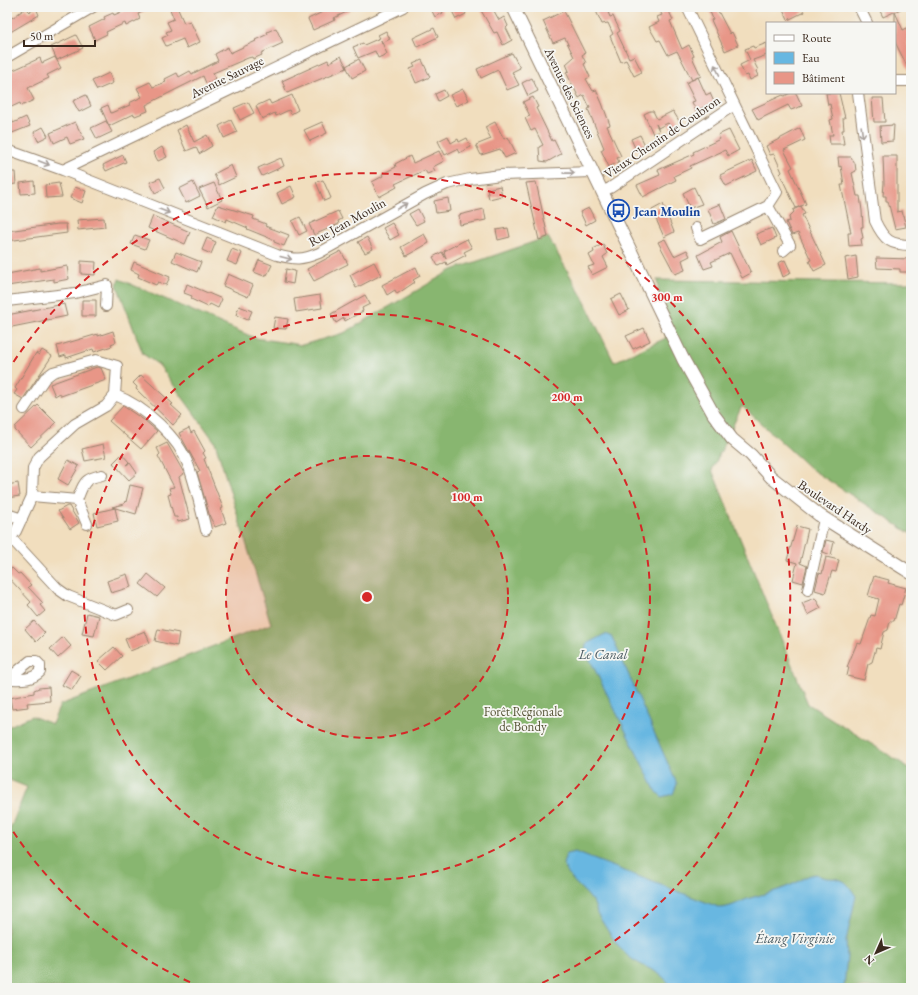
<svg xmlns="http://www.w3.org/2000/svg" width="918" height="995" font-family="'EB Garamond',serif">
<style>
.forest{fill:#88b66f;stroke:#627046}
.water{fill:#67b7e1;stroke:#517080}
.building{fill:#e89687}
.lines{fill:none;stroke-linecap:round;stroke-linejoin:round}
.minor-casing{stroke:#96846e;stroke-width:12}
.tertiary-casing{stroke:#96846e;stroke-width:14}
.minor{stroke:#fff;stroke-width:10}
.tertiary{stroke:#fff;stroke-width:12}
.oneway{stroke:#a79f9a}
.ring{fill:none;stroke:#d62828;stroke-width:2;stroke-dasharray:7 5}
.labels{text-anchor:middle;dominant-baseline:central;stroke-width:3.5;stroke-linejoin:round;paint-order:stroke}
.street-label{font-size:13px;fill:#3b2a1e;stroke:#f6f6f2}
.transit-label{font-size:13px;font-weight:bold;fill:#164399;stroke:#f6f6f2;text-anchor:start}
.park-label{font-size:13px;fill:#575537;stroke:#f6f6f2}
.water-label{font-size:14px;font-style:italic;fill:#4a5b62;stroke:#f6f6f2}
.centre{fill:#d62828;stroke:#f6f6f2;stroke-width:2}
.ring-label{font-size:12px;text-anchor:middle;font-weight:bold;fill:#d62828;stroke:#f6f6f2;stroke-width:3.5;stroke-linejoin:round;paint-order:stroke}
</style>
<rect width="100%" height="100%" fill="#f6f6f2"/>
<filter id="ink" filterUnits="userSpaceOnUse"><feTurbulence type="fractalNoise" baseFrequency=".025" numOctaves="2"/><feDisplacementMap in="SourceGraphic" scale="8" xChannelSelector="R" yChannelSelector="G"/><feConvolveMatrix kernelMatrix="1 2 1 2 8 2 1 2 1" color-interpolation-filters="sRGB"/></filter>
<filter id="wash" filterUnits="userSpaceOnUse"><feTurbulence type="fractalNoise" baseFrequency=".012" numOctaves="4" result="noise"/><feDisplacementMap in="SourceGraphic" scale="16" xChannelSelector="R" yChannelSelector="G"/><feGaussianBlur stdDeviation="0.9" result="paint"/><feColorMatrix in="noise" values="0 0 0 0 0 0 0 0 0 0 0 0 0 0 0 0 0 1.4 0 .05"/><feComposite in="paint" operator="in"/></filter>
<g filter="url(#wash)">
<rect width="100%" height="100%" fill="#f1debe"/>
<path class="forest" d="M548,237L584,300L614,362L666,338L657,280L911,283V534L811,469L742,406L712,470L808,704L911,769V988H7V837L27,787L7,779V727L32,716L52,724L60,705L271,624L215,442L159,365L143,354L117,285L119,279L255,338L302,345L344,333L452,270Z"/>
<path class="water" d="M605,634L612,637L677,784L673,794L662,797L655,790L585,650L586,644Z
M575,852L721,908C735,906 738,902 750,898C764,894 778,891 791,885C801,881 806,875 816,874C827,881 831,876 841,880C848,882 852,891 856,896L846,941L847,957L844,987L672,988C661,970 648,970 632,959C617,949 607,928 597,914C596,899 580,889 571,878C568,874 565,869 563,864L566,854Z"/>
<g id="blocks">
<path class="building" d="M133,7H153L138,14L140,19L126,26L125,23L106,32L107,34L95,40L89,27L105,19L104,17L113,13L114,15Z
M169,7H177L184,23L190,21L200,42L187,48L183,39L166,46L162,38L168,35L166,32L171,30L167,22L174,19Z
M333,7H357L334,18L335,20L313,30L308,19Z
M430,7H440L443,13L435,17Z
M450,7H463L466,14L456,19Z
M479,7H502L494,11L499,20L504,17L508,26L506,28L512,40L503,45L497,32L494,33Z
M597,7H606L610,17L613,16L620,31L617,33L629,58L634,56L642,72L634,76L626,60L621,62L610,36L613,34L608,23L602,24L596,11L598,10Z
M658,7H667L673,20L670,21L682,49L689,45L694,56L692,57L701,76L692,80L677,51L668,55L660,40L657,41L649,27L659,22L657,17L662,15Z
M708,7H716L730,34L732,32L738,45L725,51L711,20L713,19Z
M782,7H801L804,12L788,20Z
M878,7H905L883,17Z
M26,8L30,12L36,8L39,15L7,34V10L12,18Z
M564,11L585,53L582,55L586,63L584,64L590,77L586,79L593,91L596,90L602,103L610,125L607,126L621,156L617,158L619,162L609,167L601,150L604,148L588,109L590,108L584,95L579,98L566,72L569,71L566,64L574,57L565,38L553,43L543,21Z
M895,12L903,30L909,27L911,32V40L907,42L911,52V74L895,42Z
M276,28L283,43L261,53L262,55L253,59L252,57L248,58L213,73L215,79L206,83L203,76L171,92L146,105L148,111L135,116L134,114L109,126L101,108L108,105L111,113L130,105L129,103L142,97L137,88L150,82L153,87L166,82L165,79L177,73L179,77L190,71L192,74L218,61L215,54L228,47L230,53L256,41L255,40L268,34L267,32Z
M434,28L438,37L417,47L413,38Z
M386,31L390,39L382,43L381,40L387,54L378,58L375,51L358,58L353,47L363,43L364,45L380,38L378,35Z
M76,35L83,48L57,60L51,47Z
M767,43V55L753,60L758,70L756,71L758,76L750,80L748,75L745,76L740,65L750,60L745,49L753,46L754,48Z
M512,53L520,68L512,72L519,85L507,90L498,70L481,78L477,69Z
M341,56L347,68L287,93L282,81L328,60L329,63Z
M55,57L61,68L47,75L49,78L28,88L34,100L21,106L20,103L7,109V73L40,58L42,63Z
M359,59L365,71L352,78L346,66Z
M422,60L430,77L416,83L410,69L415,67L413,64Z
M109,73L113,83L97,90L92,81Z
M698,77L706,95L710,93L714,102L696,111L692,102L695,101L686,83Z
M532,78L538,91L528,96L522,83Z
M463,89L469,100L456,106L450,95Z
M444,90L447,96L438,101L435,94Z
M791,93H796L802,106L791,110L788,105L758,120L752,109L783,95L784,96Z
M826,93H839L845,118H843L844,130H842L844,144H830L829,135H833L830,120L833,119L830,104L828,105Z
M86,95L91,106L79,112L73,101Z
M292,95L298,110L291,114L289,110L276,116L275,113L262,119L256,106L269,100L271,104Z
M533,97L538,107L536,108L552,141L554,140L561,154L547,162L540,161L539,147L543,145L535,129L531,131L525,118L530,116L523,102Z
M872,98H883L885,122H874Z
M248,102L254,113L240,120L234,108Z
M7,110L13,123L26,117L30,126L7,135Z
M650,111H653L657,119L673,111L681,124L672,130L668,123L658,128L656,124L659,131L653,134L644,114Z
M231,120L237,132L224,138L219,126Z
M106,121L112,132L97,139L91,128Z
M75,122L84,139L70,144L67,137L54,143L50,133Z
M322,122L327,133L310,141L304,130Z
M495,122L504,139L508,137L516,153L505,158L500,149L481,155L476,145L491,139L485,127Z
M186,125L194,142L207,135L212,146L199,154L196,147L186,151L177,130Z
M894,125L893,141L881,142L880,126Z
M43,127L48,136L38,141L34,132Z
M800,128L805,140L784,150L793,167L790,169L806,204L796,208L780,174L782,172L774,154L770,155L766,146Z
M729,130L739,150L728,156L725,150L690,166L691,168L674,176L676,180L643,197L637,185L660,175L658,170L694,154L693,152L720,139L718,135Z
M640,135L645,145L636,150L631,139Z
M448,136L451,143L458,139L459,142L467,138L471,147L459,153L457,149L445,155L438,141Z
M162,147L167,157L158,161L153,152Z
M439,151L444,161L433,167L435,171L427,174L425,170L395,184L397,187L379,197L372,182L383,176L382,174L396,167L395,164L410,156L413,163Z
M123,155L126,162L106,171L103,165Z
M883,156H897V212L902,211L906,227L895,229L888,201H886V196H883L884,183Z
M838,157H851L855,163L856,171L852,173L857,196H860L862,211L863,227H861L863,238L861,239L862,245L849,246L848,233H851L841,185H844L841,166L839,167Z
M281,158L284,166L262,176L258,168Z
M752,160L757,171L726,186L720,175Z
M231,165L236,177L219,185L214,174Z
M7,172H15L16,184L7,185Z
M160,178L165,188L155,193L150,182Z
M323,180L331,198L324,201L316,182Z
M34,181L35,193L21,194L20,183Z
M193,182L200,196L186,203L179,189Z
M536,182L548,237L539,240L526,183Z
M59,183L62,197L46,198L45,185Z
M214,183L222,200L208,207L199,189Z
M291,186L296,197L282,204L277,193Z
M500,186L502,196L489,199L487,189Z
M75,187L86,191L82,203L70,198Z
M694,187L702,204L690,208L683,193Z
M448,198L450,211L436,213L434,201Z
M663,204L674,232L664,237L652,210Z
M720,204L726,219L714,224L708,209Z
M218,205L254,216L253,219L266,224L265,226L289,235L284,246L274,242V240L247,229L248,228L227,219L226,222L213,216Z
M801,206L805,214L802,215L826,265L814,271L809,261L811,260L800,237L798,233L792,235L786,222L790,221L789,217L794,212L793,210Z
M589,208L595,220L586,225L580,212Z
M418,209L424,221L416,225L409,214Z
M484,209L486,220L460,225L459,215Z
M338,211L342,219L338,221L339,224L314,235L309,224Z
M153,216L190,232L185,244L148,228Z
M300,217L307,231L299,235L292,221Z
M104,218L105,227L78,230L77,220Z
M392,223L399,235L390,240L383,228Z
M58,224H66L67,233L7,241V231Z
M508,228L510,237L498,240L496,230Z
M772,228L776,238L761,245L756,234Z
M731,231L751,273L742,278L730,253L711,262L713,266L704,269L698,255L722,242L720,237Z
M424,234L429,243L406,256L401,247Z
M135,235L149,240L145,249L131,244Z
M367,237L373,249L365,253L358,242Z
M207,238L216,242L211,254L202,250Z
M467,239L472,248L464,252L466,255L447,265L446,262L438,266L433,257L442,252L446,259L444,251Z
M665,239L674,256L687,250L690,256L682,260L685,270L675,274L658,242Z
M603,244L607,254L603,257L608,267L592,275L588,267L594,265L589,255L594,252L593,249Z
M232,249L242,253L237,265L227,261Z
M341,251L348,264L314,281L307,269Z
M176,252L201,262L197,272L172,261Z
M856,256L858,277L848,279L845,258Z
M876,258L911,259V272H900V269L877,268Z
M259,260L272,265L267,275L265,274L264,276L254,272Z
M785,260L791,273L783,277L778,263Z
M81,261L96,262L95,275L81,274Z
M134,262L170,277L166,285L158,282L156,285L138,277L139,274L131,270Z
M374,262L381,275L356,288L350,275Z
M67,266L69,279L54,282V279L7,286V274L40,268V271Z
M416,267L420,276L413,280L415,282L397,294L395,290L387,295L382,285Z
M286,269L295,271L293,284L284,282Z
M228,274L253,285L248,297L223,286Z
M187,284L222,299L218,308L210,304L208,307L191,299L192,296L184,293Z
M621,294L629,310L619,315L611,299Z
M320,295L322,308L296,312L294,299Z
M365,295L370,304L362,308L363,311L345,321L344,318L336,323L331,314Z
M82,300H96V316H82Z
M64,304L67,316L7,328V315Z
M239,306L252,311L248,320L236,315Z
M275,317L288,319L286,329L273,328Z
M644,328L650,341L633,349L626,336Z
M113,331L116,342L111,344L112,346L94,352L93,349L66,358V355L60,357L57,346L98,334V336Z
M42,350L52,356L23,399L14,394L17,390L15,388L36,353L39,355Z
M97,367L101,368L106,380L61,396L60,393L55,396L50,384Z
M141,375L173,404L171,405L182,415L173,425L136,389L137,387L133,383Z
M38,405L56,423L31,447L15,430V427Z
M123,406L144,420L157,431L141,449L109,421Z
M189,428L191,433L194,431L205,451L203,453L206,458L204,459L223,508L221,509L226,523L215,527L210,517L197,472L200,471L179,433Z
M167,443L184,473L179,477L190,519L178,522L177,517H174L168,495L171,494L169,488L174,487L158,456L160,454L157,448Z
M103,444L106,457L85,461L82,449Z
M122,454L129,462L126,465L130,463L137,473L129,480L113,463Z
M68,460L79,466L68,485L58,479Z
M18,483L20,496L7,498V485Z
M130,485L143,488L136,514L112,507L124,504L125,501L126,502Z
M67,506H69L79,523L70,529L58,511Z
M115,508L118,521L97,526L94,513Z
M797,526L808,529L800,563L807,566L803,583L793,580L797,563L787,560Z
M826,540L834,542L831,555L823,552Z
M826,557L839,560L836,572L832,571L825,593L815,590L819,573L822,574Z
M12,568L18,574L20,573L31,585L28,587L43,603L40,605L45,611L38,617L28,605L31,602L7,576V572Z
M127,574L131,587L111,593L107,581Z
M148,574L165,588L157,597L140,584Z
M874,576L889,580L888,583L906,588L901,605L899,604L894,621H890L888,630L884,632L880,649L876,648L872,662L868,664L864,680L847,676L849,667H847L857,643L861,644L871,615L875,616L879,599L868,596Z
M815,598L821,608L808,615L802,603Z
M87,613L99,616L94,636L82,634Z
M34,621L45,633L36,642L25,629Z
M158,629L179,633L177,646L155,641Z
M145,631L150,643L130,651L125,639Z
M63,637L71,646L58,658L50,649Z
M114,647L122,656L107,670L98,661Z
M71,670L81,676L72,690L62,685Z
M49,687L50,701L27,703L28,707L12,709L10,698L34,693V690L39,688Z"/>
</g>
</g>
<g filter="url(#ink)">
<use href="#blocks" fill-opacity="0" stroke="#96846e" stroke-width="1"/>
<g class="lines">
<defs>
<path id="minor" d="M687,7L777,192L768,206
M859,7L867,23
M7,57L93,7
M895,81H911
M858,93L875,221C884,240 890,245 911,245
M7,150L63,170L277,255C295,260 302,260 319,253L425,194L447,184L470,179L501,175L592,172
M63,170L403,7
M603,191L610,188L734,105
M768,206L790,245L783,251
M696,228L700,239L768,206
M7,301L75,293L107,285L106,306
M115,395C144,406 179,437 189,467C196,487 201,509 206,530
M32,496L77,500
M7,514L22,519
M87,524L77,500C84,483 83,479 102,475
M11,538L58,589L68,596L116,615L128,610
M7,542L16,531L32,496L33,468L39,457L75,424L106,406L115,395L117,366L96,360L53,372L45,378L24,409
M808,590L824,519
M7,679C19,679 31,681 40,672V665L36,661H30L8,679"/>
<path id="tertiary" d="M513,7L683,359L714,415L732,439L751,455L771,477L819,515L911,573"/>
</defs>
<use href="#minor" class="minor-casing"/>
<use href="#tertiary" class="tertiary-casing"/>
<use href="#minor" class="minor"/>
<use href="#tertiary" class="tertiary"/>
</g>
<defs><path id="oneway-shaft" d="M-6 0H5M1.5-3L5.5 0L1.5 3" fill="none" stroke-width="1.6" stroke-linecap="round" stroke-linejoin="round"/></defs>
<g class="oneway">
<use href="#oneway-shaft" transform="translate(717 70) rotate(-116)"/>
<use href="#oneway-shaft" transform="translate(862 132) rotate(82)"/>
<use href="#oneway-shaft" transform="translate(44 163) rotate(21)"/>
<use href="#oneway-shaft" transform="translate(569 173) rotate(-1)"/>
<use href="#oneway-shaft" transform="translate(402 206) rotate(-30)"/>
<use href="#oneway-shaft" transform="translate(164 211) rotate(21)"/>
<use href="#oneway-shaft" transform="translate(286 258) rotate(14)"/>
</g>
</g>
<circle cx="367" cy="597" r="141" fill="#d62828" fill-opacity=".12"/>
<g class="ring">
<circle cx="367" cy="597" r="141"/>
<circle cx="367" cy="597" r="283"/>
<path d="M201 987A424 424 0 0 1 7 822M7 372A424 424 0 1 1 533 987"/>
</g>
<defs>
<symbol id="bus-ring" viewBox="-11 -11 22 22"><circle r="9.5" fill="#f6f6f2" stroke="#1a4fb4" stroke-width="1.5"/><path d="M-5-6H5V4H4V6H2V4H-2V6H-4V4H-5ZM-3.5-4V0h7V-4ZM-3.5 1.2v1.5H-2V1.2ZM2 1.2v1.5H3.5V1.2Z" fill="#1a4fb4"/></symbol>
</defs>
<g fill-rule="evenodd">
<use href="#bus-ring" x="606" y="198" width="25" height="25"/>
</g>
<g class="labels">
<g class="street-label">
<text transform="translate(227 77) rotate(-26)">Avenue Sauvage</text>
<text transform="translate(570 93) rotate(64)">Avenue des Sciences</text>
<text transform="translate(662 137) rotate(-34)">Vieux Chemin de Coubron</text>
<text transform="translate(347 222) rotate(-29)">Rue Jean Moulin</text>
<text transform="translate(835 507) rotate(34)">Boulevard Hardy</text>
</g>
<g class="transit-label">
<text x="634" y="211">Jean Moulin</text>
</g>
<g class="park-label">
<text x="523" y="711">Forêt Régionale<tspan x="523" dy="15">de Bondy</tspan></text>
</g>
<g class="water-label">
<text x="603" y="654">Le Canal</text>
<text x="795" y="938">Étang Virginie</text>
</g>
</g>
<circle cx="367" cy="597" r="6" class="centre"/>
<g class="ring-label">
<text x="667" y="301">300 m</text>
<text x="567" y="401">200 m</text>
<text x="467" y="501">100 m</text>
</g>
<rect width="918" height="995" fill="none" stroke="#f6f6f2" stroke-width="24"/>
<rect x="766" y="22" width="130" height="72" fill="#f6f6f2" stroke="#aba49d"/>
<rect x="774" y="35" width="20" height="6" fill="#ffffff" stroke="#aba49d"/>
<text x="802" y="42" font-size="12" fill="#3b2a1e">Route</text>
<rect x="774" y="52" width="20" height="12" fill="#67b7e1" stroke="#aba49d"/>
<text x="802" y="62" font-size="12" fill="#3b2a1e">Eau</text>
<rect x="774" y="72" width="20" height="12" fill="#e89687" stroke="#aba49d"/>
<text x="802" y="82" font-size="12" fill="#3b2a1e">Bâtiment</text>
<g transform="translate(876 953) rotate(225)" stroke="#f6f6f2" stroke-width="3" paint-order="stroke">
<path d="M0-3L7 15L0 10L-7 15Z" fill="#3b2a1e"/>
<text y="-6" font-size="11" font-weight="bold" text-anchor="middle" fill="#3b2a1e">N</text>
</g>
<path d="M24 40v6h71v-6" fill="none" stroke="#3b2a1e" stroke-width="2"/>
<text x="30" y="40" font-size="12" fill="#3b2a1e" stroke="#f6f6f2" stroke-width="3" paint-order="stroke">50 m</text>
</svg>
